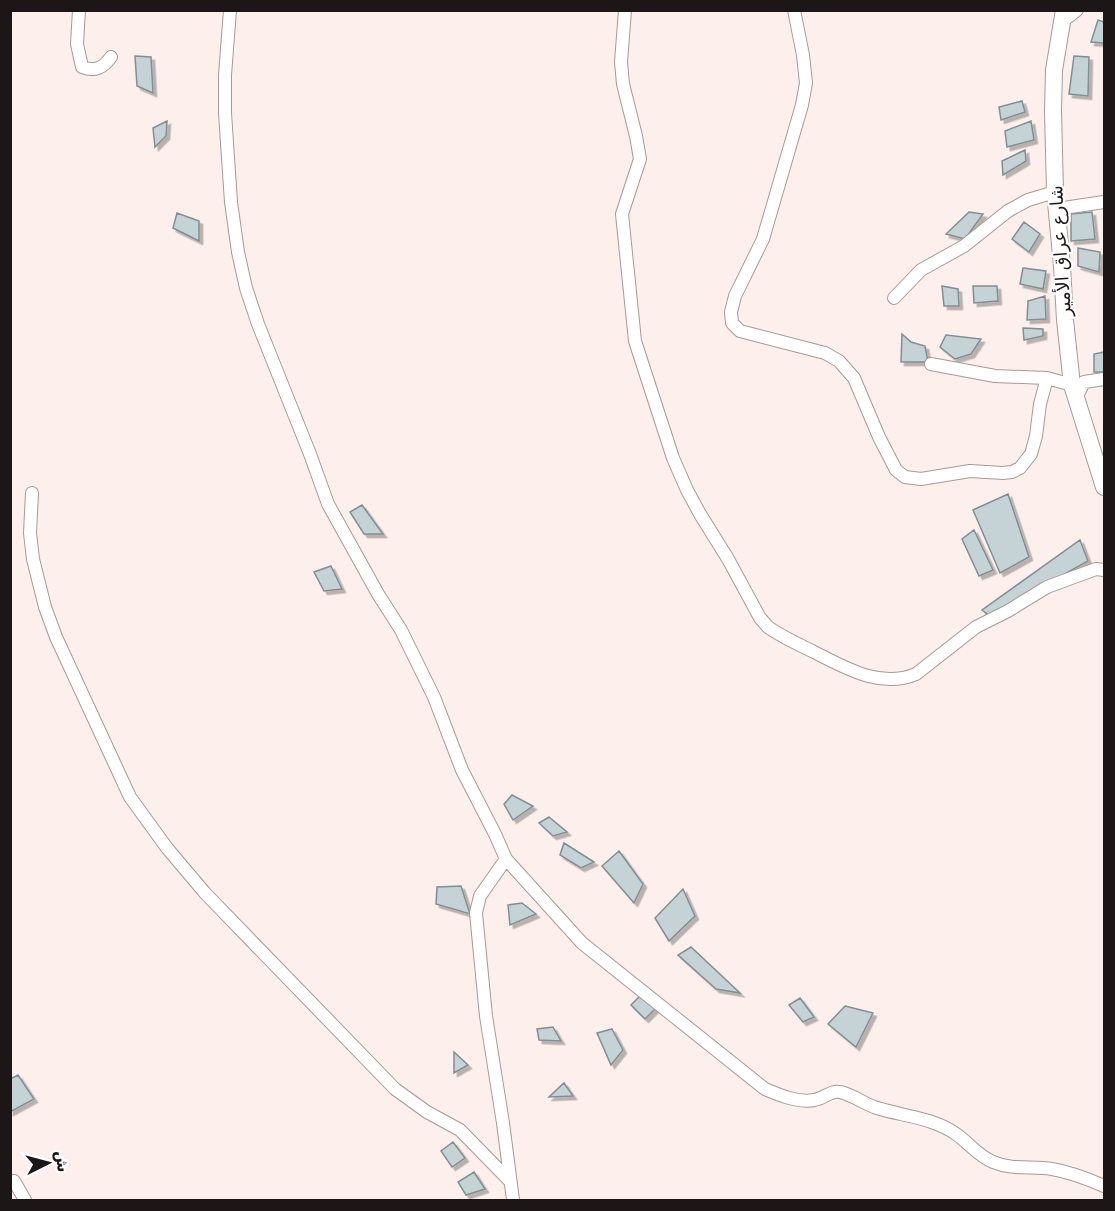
<svg xmlns="http://www.w3.org/2000/svg" width="1115" height="1211" font-family="'DejaVu Sans','Noto Sans Arabic',sans-serif">
<style>
.building{fill:#c6d3d6;stroke:#828f92;stroke-width:1.5;filter:url(#shadow)}
.lines{fill:none;stroke-linecap:round;stroke-linejoin:round}
.street-casing{stroke:#a69a96;stroke-width:14}
.secondary-casing{stroke:#a69a96;stroke-width:18}
.street{stroke:#fff;stroke-width:12}
.secondary{stroke:#fff;stroke-width:16}
.labels{text-anchor:middle;dominant-baseline:central;stroke-width:4.5;stroke-linejoin:round;paint-order:stroke}
.street-label{font-size:18px;fill:#1c1716;stroke:#fff}
</style>
<defs>
<filter id="shadow"><feDropShadow dx="3.5" dy="3.5" stdDeviation="0" flood-color="#0004"/></filter>
</defs>
<rect width="100%" height="100%" fill="#fdf0ec"/>
<path class="building" d="M1098,20L1104,22V43L1091,42Z
M135,56L151,57L153,93L137,86Z
M1074,56L1089,57L1088,96L1069,94Z
M1022,101L1025,112L1001,120L999,107Z
M167,121L166,136L155,147L153,128Z
M1031,121L1034,140L1007,147L1005,131Z
M1025,150L1026,161L1003,175L1002,161Z
M969,212L983,214L965,239L946,234Z
M1092,212L1095,239L1071,241V214Z
M177,213L199,221V241L173,228Z
M1024,222L1040,234L1029,252L1012,239Z
M1078,248L1100,252L1099,272L1078,266Z
M1023,268L1046,271L1043,289L1020,284Z
M942,286L958,289L959,306H944Z
M973,286H997L998,301L974,303Z
M1045,296L1046,319L1027,320L1028,301Z
M1023,328L1043,329V336L1024,340Z
M902,334L911,342L925,346L928,362H901Z
M946,335L981,339L971,354L955,359L940,347Z
M1104,352V372H1094V354Z
M1008,494L1029,557L1000,573L973,510Z
M362,505L383,534H364L350,512Z
M974,530L993,570L979,576L962,539Z
M1080,540L1088,561L990,616L982,610Z
M331,566L342,589L324,591L314,572Z
M512,795L533,806L513,820L504,804Z
M549,817L567,832L553,836L539,823Z
M564,843L594,862L581,868L560,855Z
M619,851L643,884L634,903L602,866Z
M461,886L470,914L436,904L437,887Z
M683,889L695,916L669,941L655,918Z
M522,903L536,914L510,925L508,905Z
M691,947L740,993L716,989L678,955Z
M641,995L658,1006L645,1019L631,1005Z
M800,998L814,1017L803,1022L789,1005Z
M845,1006L873,1013L856,1047L828,1024Z
M553,1027L561,1041L539,1040L537,1029Z
M612,1029L623,1050L611,1065L597,1033Z
M454,1052L468,1065L454,1073Z
M18,1075L34,1099L10,1112V1079Z
M564,1083L573,1096L549,1097Z
M453,1142L465,1158L452,1167L441,1151Z
M474,1172L485,1189L466,1195L458,1182Z"/>
<g class="lines">
<defs>
<path id="street" d="M79,10L77,44L82,67C95,72 103,68 111,57
M230,10L225,75V113L231,202L238,252L246,288L258,324L310,454L328,504L378,594L401,630L434,697L462,770L495,834L506,859L582,943L765,1089C779,1095 798,1103 814,1100C823,1099 831,1090 840,1092C851,1094 863,1103 874,1107C901,1116 932,1117 956,1134C969,1143 978,1156 993,1162C1012,1170 1032,1166 1052,1169C1070,1172 1088,1179 1104,1186
M625,10L621,62L623,84L636,136L640,159L622,214L635,341L673,458L687,490L700,514L728,559L760,618L768,627C782,637 798,644 814,652C846,668 880,689 916,674L976,627L1008,611L1047,587L1096,569L1104,570
M794,10L803,55L806,83L802,105L763,239L735,296L731,312L732,323L740,331L825,353L839,361L854,378L879,437L896,470L905,477L921,479L970,471L1003,473L1012,472L1020,468L1031,454L1036,436L1040,404L1047,378
M1063,21L1077,10
M1057,209L1104,202
M894,298L921,270L964,246L1008,211L1028,200L1055,192
M931,364L995,376L1047,378L1072,385
M1076,398L1084,382L1104,379
M32,493L30,533L33,559L45,607L56,637L130,797L167,848L205,893L395,1089L427,1112L460,1130L509,1180
M506,859L480,896L476,913L486,1016L503,1123L513,1200
M14,1181L25,1200"/>
<path id="secondary" d="M1064,10L1054,70L1053,111L1055,192L1062,266L1065,320L1072,385L1104,487"/>
</defs>
<use href="#street" class="street-casing"/>
<use href="#secondary" class="secondary-casing"/>
<use href="#street" class="street"/>
<use href="#secondary" class="secondary"/>
</g>
<g class="labels">
<g class="street-label">
<text transform="translate(1060 251) rotate(-94)">شارع عراق الأمير</text>
</g>
</g>
<rect width="1115" height="1211" fill="none" stroke="#1c1716" stroke-width="24"/>
<g transform="translate(48 1163) rotate(84)" stroke="#ffffff" stroke-width="4.5" paint-order="stroke">
<path d="M0-4.5L10 22L0 15L-10 22Z" fill="#1c1716"/>
<text y="-9" font-size="16" font-weight="bold" text-anchor="middle" fill="#1c1716">ش</text>
</g>
</svg>
